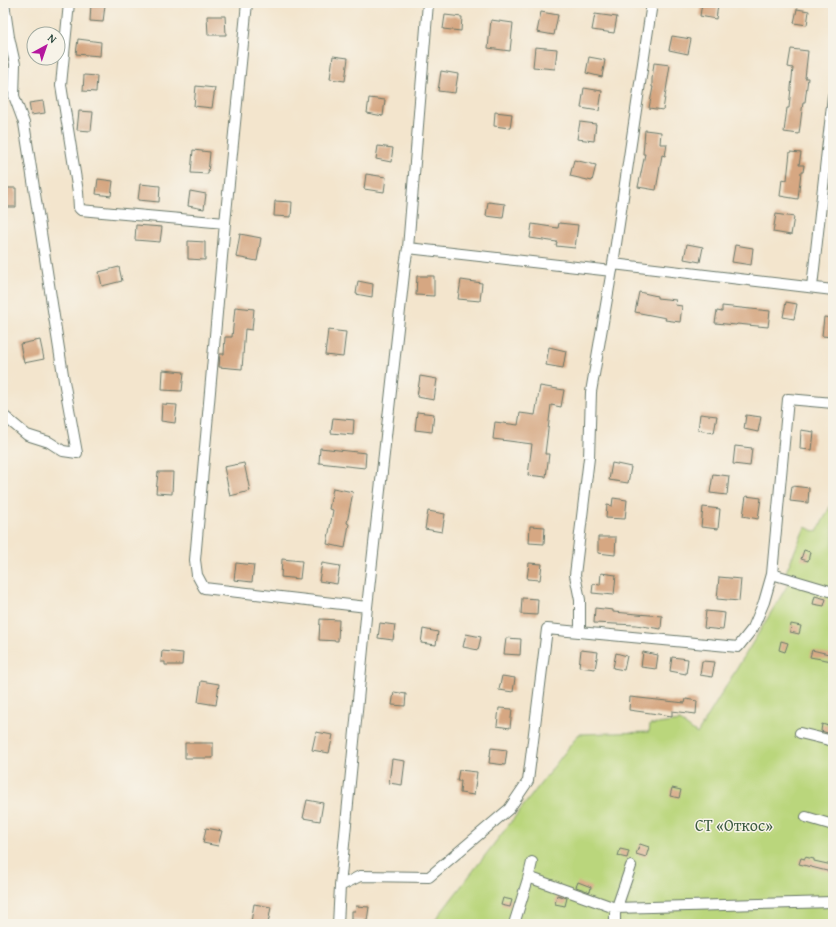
<svg xmlns="http://www.w3.org/2000/svg" width="836" height="927" font-family="'Gentium Book Plus',serif">
<style>
.green{fill:#bad67c;stroke:#6c8a58}
.building{fill:#d6a782}
.lines{fill:none;stroke-linecap:round;stroke-linejoin:round}
.minor-casing{stroke:#69786a;stroke-width:12}
.minor{stroke:#fff;stroke-width:10}
.labels{text-anchor:middle;dominant-baseline:central;stroke-width:3;stroke-linejoin:round;paint-order:stroke}
.park-label{font-size:16px;fill:#3e5c42;stroke:#f7f3e8}
</style>
<rect width="100%" height="100%" fill="#f7f3e8"/>
<filter id="ink" filterUnits="userSpaceOnUse"><feTurbulence type="fractalNoise" baseFrequency=".025" numOctaves="2"/><feDisplacementMap in="SourceGraphic" scale="8" xChannelSelector="R" yChannelSelector="G"/><feConvolveMatrix kernelMatrix="1 2 1 2 8 2 1 2 1" color-interpolation-filters="sRGB"/></filter>
<filter id="wash" filterUnits="userSpaceOnUse"><feTurbulence type="fractalNoise" baseFrequency=".012" numOctaves="4" result="noise"/><feDisplacementMap in="SourceGraphic" scale="16" xChannelSelector="R" yChannelSelector="G"/><feGaussianBlur stdDeviation="0.9" result="paint"/><feColorMatrix in="noise" values="0 0 0 0 0 0 0 0 0 0 0 0 0 0 0 0 0 1.4 0 .05"/><feComposite in="paint" operator="in"/></filter>
<g filter="url(#wash)">
<rect width="100%" height="100%" fill="#f3e5cd"/>
<path class="green" d="M833,501V924H432L579,734L649,732L650,725L680,721L697,734L792,578L785,574L805,527L817,532Z"/>
<g id="blocks">
<path class="building" d="M91,3L105,5L103,22L90,21Z
M702,3L718,5L716,19L700,16Z
M797,9L809,11L807,25L794,23Z
M541,12L558,15L554,35L537,32Z
M595,14L617,17L614,33L592,30Z
M445,15L462,17L461,31L443,29Z
M207,16H225L226,35H208Z
M491,20L513,23L510,51L488,48Z
M672,36L691,39L688,54L669,50Z
M78,39L101,42L100,56L76,54Z
M535,47L557,49L555,69L533,67Z
M791,49L808,51L805,78H808L805,102H803L799,134L784,132L787,108H789L793,68L788,67Z
M333,56L348,58L345,81L330,79Z
M589,57L605,60L602,77L586,73Z
M654,63L670,65L663,110L649,108L653,87H652V79Z
M441,71L458,74L455,93L438,91Z
M84,75L97,76L96,92L83,91Z
M196,86L215,88L212,108L194,106Z
M584,88L602,91L599,111L581,108Z
M369,98L385,100L383,116L367,113Z
M43,101L45,113L31,115L29,103Z
M79,111L93,112L91,131L77,130Z
M495,112L512,114L510,128L494,126Z
M580,122L596,124L594,141L577,139Z
M645,130L661,132L660,144H667L665,156L662,155L656,190L638,187L645,154H643Z
M378,146L393,148L391,162L376,159Z
M193,150L210,152L208,174L191,173Z
M790,152L801,153L799,165H804L803,172H801L798,199L780,196L782,179L787,180Z
M574,160L596,165L592,181L570,176Z
M366,174L386,177L384,192L364,189Z
M98,179L113,181L111,196L96,194Z
M140,184L160,186L159,202L138,200Z
M3,188H16V207H3Z
M190,191L206,194L204,209L188,206Z
M275,201L292,202L291,217L274,216Z
M488,202L505,204L503,218L486,216Z
M776,214L794,217L791,235L773,232Z
M559,223L578,225L575,248L556,246L557,242L530,238L532,224L558,228Z
M136,225L162,227L160,242L135,240Z
M240,234L261,238L257,261L236,257Z
M188,241L205,242V260L188,259Z
M687,244L703,247L700,262L684,259Z
M735,245L753,248L751,265L732,262Z
M119,267L122,281L102,286L99,272Z
M417,276H434V296L416,295Z
M461,280L482,283L480,301L458,299Z
M358,281L373,284L372,297L356,294Z
M639,292L657,296V298L676,300L675,305L682,306L680,322L665,320L666,318L635,312Z
M786,302L797,304L794,319L783,317Z
M722,306L770,311L768,327L737,324L736,325L715,323L717,311L722,312Z
M235,307L254,309L252,330L245,329L242,369L219,367L220,354H224L225,337H232Z
M824,317L833,318V337L822,336Z
M328,330L346,332L343,357L325,355Z
M40,340L44,359L24,363L20,344Z
M549,347L566,351L563,368L546,365Z
M163,370L184,372L182,391L162,390Z
M420,376L437,379L434,400L417,397Z
M540,386L564,390L561,407L551,405L545,454H549L546,477L528,475L532,444L493,439L495,422L518,425L520,413L535,415Z
M162,404L177,405L175,423L161,421Z
M417,412L434,414L432,432L415,430Z
M700,414L717,416L714,433L698,430Z
M746,415L761,417L758,432L744,429Z
M333,418L354,420L353,435L331,433Z
M801,430L814,432L812,450L800,449Z
M735,446L752,448L750,466L733,464Z
M320,448L366,453L365,468L319,463Z
M244,463L250,491L230,496L224,467Z
M612,463L631,467L628,483L609,480Z
M158,472H173L172,494L156,493Z
M713,474L729,476L727,495L710,493Z
M792,486L809,488L808,503L790,501Z
M333,488L353,492L347,523L349,524L345,548L327,544L333,510L329,509Z
M746,496L761,498L758,519L743,516Z
M613,498L627,500L625,519L606,518L607,505L612,506Z
M703,507L720,509L718,529L701,527Z
M428,511L445,514L442,532L425,529Z
M530,526L545,527L544,544L529,543Z
M598,537H616L615,555L598,553Z
M804,550L810,552L808,561L801,559Z
M282,559L302,561L300,579L281,577Z
M236,563L254,565L252,582L234,580Z
M322,563L340,566L337,584L319,581Z
M529,563L542,564L540,580L527,579Z
M601,573L616,575L614,595L592,593L593,584L600,585Z
M719,577L741,579L739,601L717,599Z
M815,596L826,599L824,606L813,604Z
M522,598L538,599L537,615L521,614Z
M595,608L613,610V612L662,616L661,629L636,625L594,623Z
M706,611L725,613L723,630L704,628Z
M320,619L339,620L338,641L319,640Z
M380,623L395,625L393,640L378,638Z
M791,624L801,626L799,634L790,632Z
M423,629L438,632L436,645L421,643Z
M466,634L481,637L478,650L463,647Z
M506,638L521,639L520,655L504,654Z
M781,641L788,643L785,652L779,650Z
M581,650L598,652L595,669L579,667Z
M812,650L833,655L832,661L810,657Z
M162,651L183,653L182,665H165V662H161Z
M643,652L658,655L656,669L641,667Z
M616,653L627,656L624,670L613,668Z
M672,657L688,659L686,674L670,671Z
M702,661L715,662L712,677L700,675Z
M502,676L515,678L513,692L499,690Z
M201,681L219,684L216,705L198,702Z
M394,692L406,694L405,706L392,705Z
M630,697L685,703L686,699L697,701L696,714L672,711V716L629,710Z
M499,708L512,709L510,728L497,726Z
M822,724L832,727L831,734L821,731Z
M316,732L333,735L329,753L312,750Z
M185,743H213V758H185Z
M491,748L507,750L505,765L489,763Z
M392,759L405,761L402,785L389,783Z
M459,770L477,772L474,795L460,793L461,781H457Z
M672,788L681,790L679,798L670,796Z
M307,800L323,803L320,821L303,818Z
M206,828L222,831L218,846L203,843Z
M640,844L649,847L646,857L636,854Z
M620,849L629,851L627,858L618,856Z
M805,857L814,859V861L832,865L831,872L799,864L801,858L805,859Z
M578,882L591,887L590,892L576,887Z
M557,895L567,898L565,906L555,904Z
M503,898L512,900L510,907L501,905Z
M254,904L271,907L268,924L251,922Z
M356,906L369,907L367,921L352,920V911H355Z"/>
</g>
</g>
<g filter="url(#ink)">
<use href="#blocks" fill-opacity="0" stroke="#69786a" stroke-width="1"/>
<g class="lines">
<defs>
<path id="minor" d="M69,3L61,85L78,192L79,208L81,210L91,211L225,223
M247,3L225,223L195,560L197,575L204,588L367,607
M652,3L613,264L833,290
M408,248L612,271
M812,287L833,96
M3,415L27,435L49,442L63,451L77,453L64,381L24,123L14,96L15,64L9,37L4,3
M772,574L788,399L833,403
M580,632V600L575,575L589,458L591,392L613,264
M800,733L833,741
M806,817L833,825
M528,879L532,862
M340,886L367,607L405,265L408,248L428,3
M338,924L340,886L360,876L429,877L509,809L528,781L547,629L738,647L753,628L764,602L772,574L833,592
M514,924L528,879L531,878L615,908L833,902
M615,924V908L618,904L631,866"/>
</defs>
<use href="#minor" class="minor-casing"/>
<use href="#minor" class="minor"/>
</g>
</g>
<g class="labels">
<g class="park-label">
<text x="734" y="825">СТ «Откос»</text>
</g>
</g>
<rect width="836" height="927" fill="none" stroke="#f7f3e8" stroke-width="16"/>
<g transform="translate(46 46) rotate(40)"><circle r="19" fill="#f7f3e8" stroke="#a1aaa0"/>
<path d="M0-3L7 15L0 10L-7 15Z" fill="#b5179e"/>
<text y="-6" font-size="11" font-weight="bold" text-anchor="middle" fill="#1f3d34">N</text>
</g>
</svg>
